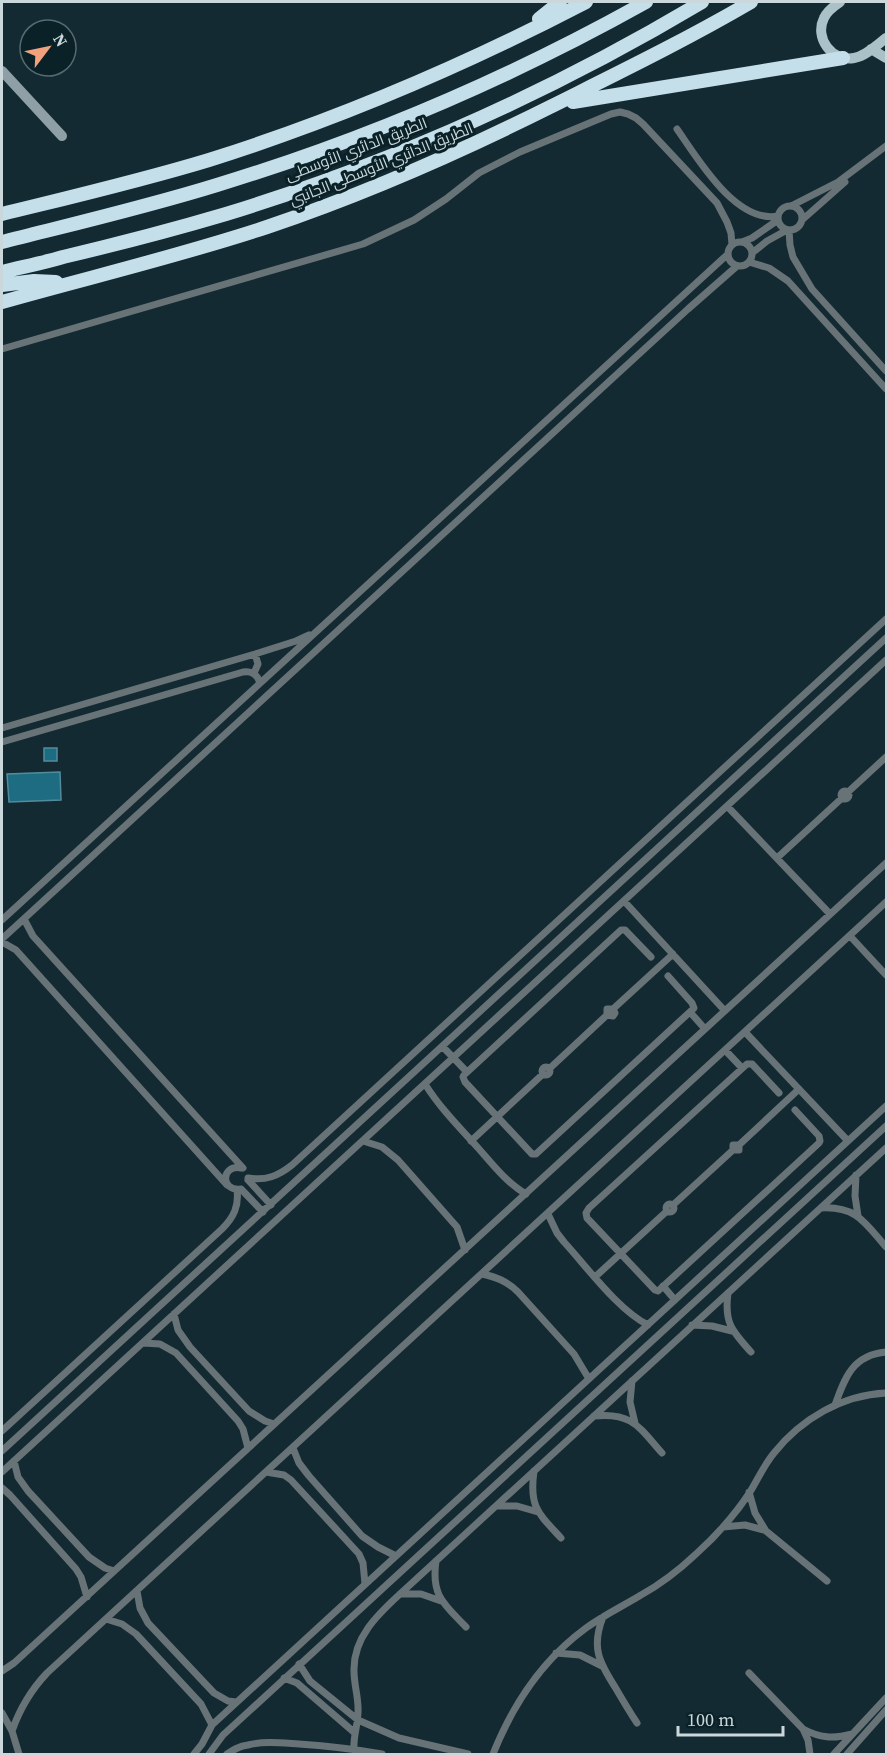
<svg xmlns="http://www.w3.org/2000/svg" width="888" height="1756" font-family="'Source Serif 4',Cairo,serif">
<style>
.water{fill:#1d6c82;stroke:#518c9d;stroke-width:1.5}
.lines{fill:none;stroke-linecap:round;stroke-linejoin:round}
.street{stroke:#687377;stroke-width:7}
.secondary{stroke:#8e9fa5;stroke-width:10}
.primary{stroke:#aac1c8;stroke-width:10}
.highway{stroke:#c4dfe9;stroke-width:14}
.labels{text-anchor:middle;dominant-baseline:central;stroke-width:6;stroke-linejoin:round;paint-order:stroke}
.street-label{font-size:15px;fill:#cad8dc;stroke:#0a2128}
</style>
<rect width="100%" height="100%" fill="#142a32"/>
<path class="water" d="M44,748H57V761H44Z
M60,772L61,800L9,802L7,774Z"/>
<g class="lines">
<path class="street" d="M677,129C698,159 736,224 778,216
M791,206L838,182L886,146
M778 218a12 12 0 1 1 24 0a12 12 0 1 1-24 0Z
M802,220L845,182
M789,230L790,245L793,257L812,289L886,371
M728 254a12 12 0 1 1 24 0a12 12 0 1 1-24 0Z
M742,242L752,238L778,220
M752,253L767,241L787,230
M749,262L769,268L788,281L886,389
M2,349L363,244L414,220L446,199L479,173L520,152L611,114L620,112L628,114L636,118L643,124L717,203L727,222L731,233L732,245
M254,673L258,664L255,654
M2,728L255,654L296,641L309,635
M2,742L243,672C252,671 257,674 260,683
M841 795a4 4 0 1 1 8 0a4 4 0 1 1-8 0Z
M847,793L886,757
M727,806L830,914
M777,858L842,798
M624,901L725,1011
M24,919L33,936L243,1168
M2,920L728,254
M850,936L886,975
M2,939L688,309L737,266
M2,942L16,950L227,1185
M651,957L625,930H621L464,1075L463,1077L465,1082L532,1154H536L692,1010L694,1008L692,1003L668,976
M613,1009L673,954
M690,1012L705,1029
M745,1032L848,1141
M443,1047L467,1072
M725,1050L742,1068
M542 1071a4 4 0 1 1 8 0a4 4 0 1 1-8 0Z
M549,1069L607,1015V1009H613L615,1013L613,1016L607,1015
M425,1084C440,1108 460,1128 479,1149C493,1165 507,1183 526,1194
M779,1093L752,1064H747L589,1208L586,1213L587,1218L655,1290L658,1291L819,1143L820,1141L819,1136L795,1110
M363,1141L382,1147L398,1160L457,1227L465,1250
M471,1141L543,1074
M739,1145L799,1089
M241,1168C221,1164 220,1192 241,1189L263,1212
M856,1175L855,1196L858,1216
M248,1178C266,1181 278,1176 292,1165L886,619
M248,1180L271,1205
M666 1208a4 4 0 1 1 8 0a4 4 0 1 1-8 0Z
M673,1205L733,1150V1145H739V1150H733
M821,1208C857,1206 865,1223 886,1247
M548,1214L557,1233L564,1242C587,1267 618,1310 648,1325
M482,1274C496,1277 507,1281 518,1292L574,1354L589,1379
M595,1277L667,1211
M663,1286L675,1300
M728,1293C724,1323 732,1331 751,1352
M174,1314L178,1330L190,1347L249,1411L265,1421L274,1424
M692,1325L712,1326L732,1331
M143,1343L160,1344L176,1353L238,1421L243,1429L248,1448
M632,1381L630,1402L635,1423
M835,1405C845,1377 853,1355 886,1352
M594,1416C632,1412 639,1427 662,1453
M2,1431L222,1229C234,1217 239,1206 237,1190
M293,1448L299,1463L309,1476L362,1536L378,1547L396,1556
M2,1451L886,638
M14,1461L18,1477L28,1491L89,1557L105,1568L114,1571
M534,1471C529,1507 538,1513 561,1538
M2,1472L886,660
M266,1472L284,1475L291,1480L359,1554L363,1563L365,1584
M2,1488L10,1495L76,1569L81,1577L87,1597
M749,1492L755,1513L766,1531L827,1581
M496,1506H517L538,1512
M723,1527L745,1525L764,1530
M436,1561C431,1596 444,1604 466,1627
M137,1591L140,1608L148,1623L214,1693L228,1701L236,1702
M400,1594H421L441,1601
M603,1617C591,1647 599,1662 615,1687C622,1699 629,1711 637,1723
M106,1619L122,1624L136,1634L201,1704L212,1725
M556,1653L580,1655L602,1666
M299,1664L310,1681L358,1720L399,1738L468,1754
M2,1671L14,1663L26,1652L886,863
M749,1673L803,1729C820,1738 833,1739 852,1734
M284,1678L297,1683L355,1733
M2,1713L12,1731L19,1754
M803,1729L808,1740L810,1754
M12,1731C20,1708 30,1691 47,1673L886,902
M354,1749C353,1735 359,1722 358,1708C358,1696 354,1684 354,1671C353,1638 377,1615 400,1594L886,1148
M194,1754L202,1744L212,1725L886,1106
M209,1754L223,1735L246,1714L886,1126
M227,1754C233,1750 239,1746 248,1745C264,1741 282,1743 299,1744C327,1746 354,1749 382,1754
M493,1754C513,1704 542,1660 586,1628C604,1615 623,1606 641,1595C661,1584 679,1570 696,1554C716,1536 735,1515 750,1492C758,1479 764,1465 774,1453C801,1419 842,1395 886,1393
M834,1754L886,1698
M847,1754L886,1710"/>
<path class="secondary" d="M2,71L62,136"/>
<path class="primary" d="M840,2C834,6 827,11 824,18C814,38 832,62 854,58C866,56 877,45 886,38
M871,49L886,58"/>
<path class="highway" d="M539,19L560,2
M573,102L843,58
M2,214C71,197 140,181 209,160C339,119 465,65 586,2
M2,242C73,224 146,207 217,185C365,140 510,78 646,2
M2,272C22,267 43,263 63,257C118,244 172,230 226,214C392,163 553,91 702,2
M2,285L34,281L56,282
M2,302C90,277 180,256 267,227C365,194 458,153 550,107C618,73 686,40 751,2"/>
</g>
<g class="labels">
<g class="street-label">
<text transform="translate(356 149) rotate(-21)">الطريق الدائري الأوسطى</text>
<text transform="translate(381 164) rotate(-22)">الطريق الدائري الأوسطى الجانبي</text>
</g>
</g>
<rect width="888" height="1756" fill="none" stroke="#cad8dc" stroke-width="6"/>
<g transform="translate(48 48) rotate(58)"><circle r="28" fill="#0a2128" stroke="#576a70" stroke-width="1.5"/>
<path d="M0-4.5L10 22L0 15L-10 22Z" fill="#f1a17b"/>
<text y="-9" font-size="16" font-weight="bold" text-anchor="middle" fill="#cad8dc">N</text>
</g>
<path d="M678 1726v9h105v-9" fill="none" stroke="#cad8dc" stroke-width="3"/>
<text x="687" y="1726" font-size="18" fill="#cad8dc" stroke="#0a2128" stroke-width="4.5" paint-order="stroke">100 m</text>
</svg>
